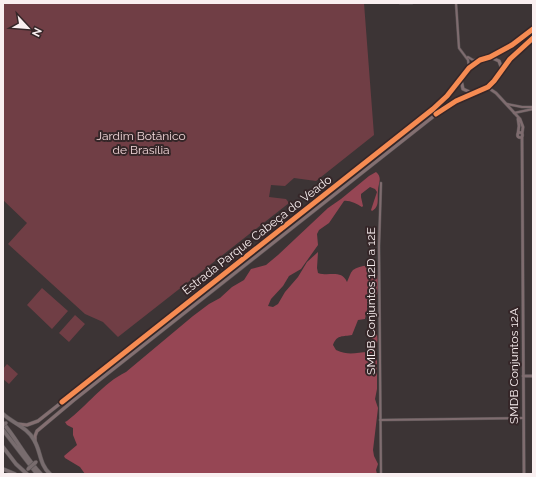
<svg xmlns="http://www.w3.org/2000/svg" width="536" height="477" font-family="Raleway,sans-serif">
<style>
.green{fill:#703e45}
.forest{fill:#964654}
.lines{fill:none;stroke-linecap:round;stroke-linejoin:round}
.minor-casing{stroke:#595354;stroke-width:3}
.tertiary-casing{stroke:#595354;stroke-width:3.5}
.secondary-casing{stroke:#595354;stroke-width:4}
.trunk-casing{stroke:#595354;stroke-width:4.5}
.minor{stroke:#7f6c6f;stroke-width:2}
.tertiary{stroke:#7f6c6f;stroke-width:2.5}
.secondary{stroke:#836f71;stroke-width:3}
.trunk{stroke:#786c6e;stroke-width:3.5}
.trunk-bridge-casing{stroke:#595354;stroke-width:4.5;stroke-linecap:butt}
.trunk-bridge{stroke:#786c6e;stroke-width:3.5}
.cycleway-casing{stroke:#352628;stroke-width:8}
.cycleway{stroke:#f68b52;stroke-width:5}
.labels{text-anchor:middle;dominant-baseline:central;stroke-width:4;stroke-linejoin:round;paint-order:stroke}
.park-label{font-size:12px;fill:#f1d7d9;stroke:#352628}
.street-label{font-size:12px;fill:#f9eff0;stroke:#352628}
</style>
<rect width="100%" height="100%" fill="#3c3435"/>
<path class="green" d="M3,3H364L374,135L316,181L294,178L285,186L271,185L269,197L286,199L289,203L118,337L103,322L85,314L8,244L27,223L3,200Z
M42,288L68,311L52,329L27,305Z
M75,315L85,324L69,342L59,333Z
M7,364L18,374L9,384L3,379V369Z"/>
<path class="forest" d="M376,172C383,178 378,183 378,191C377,199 380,206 372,211L371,210L377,192L375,189L370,187L361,194V197L363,206L362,207C357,204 349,200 344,201L329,223L319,230L317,234L318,245L301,269L289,276L283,286L271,299L268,306L273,307L278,304L285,292L298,277L307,262L318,252L317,268L318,273C329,277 341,269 347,282C349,278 350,273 353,270C359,266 369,264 375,268C383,287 372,305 375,324C376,332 380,340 375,348L371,342L373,327L369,319V315L374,305L375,299L374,298H370L369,300L365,319L358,320L352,335C343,337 337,334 333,345L336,350C352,357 357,351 372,352L377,358V389L375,399L378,408L373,450L374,456L378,464L376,470L377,474H85L80,467L65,458L64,456L77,445L73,435V428L67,425L65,422L67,421C87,406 103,383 126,372L193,316L209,304L220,298L232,287L244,280L251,269L266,265L278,255L328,208L341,199L369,176Z"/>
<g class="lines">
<defs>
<path id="minor" d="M400,3H412
M456,3L459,48L468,60L469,67
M468,57L473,60H479
M507,104L522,107H533
M514,113L533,109
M381,183L379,246L381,474
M380,420L523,418"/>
<path id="tertiary" d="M485,89H490L496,93L520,119L523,127L522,134
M517.5 135a2.5 2.5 0 1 1 5 0a2.5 2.5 0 1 1-5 0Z
M518,133L519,126L518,119
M522,136L524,474
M523,376H533"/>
<path id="secondary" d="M490,57L499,61L502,69
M461,80L463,89L472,93
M18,424L27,425L38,421L433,109L447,96L469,68L480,60L490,57L512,45L533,29
M35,442V436L37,431L74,400L439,112L456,101L488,87L494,81L510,59L533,38"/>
<path id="trunk" d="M3,414C13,423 28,428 34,440C41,451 39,464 50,474
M3,423C17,439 26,459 41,474
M3,430L37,474
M3,447L16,464L27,474
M3,469L15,474"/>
</defs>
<use href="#minor" class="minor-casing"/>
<use href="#tertiary" class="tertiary-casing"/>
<use href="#secondary" class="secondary-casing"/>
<use href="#trunk" class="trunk-casing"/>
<use href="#minor" class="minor"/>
<use href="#tertiary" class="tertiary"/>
<use href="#secondary" class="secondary"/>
<use href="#trunk" class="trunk"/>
<defs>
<path id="trunk-bridge" d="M3,425L6,423
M28,469L36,462"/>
</defs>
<use href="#trunk-bridge" class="trunk-bridge-casing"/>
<use href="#trunk-bridge" class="trunk-bridge"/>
<defs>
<path id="cycleway" d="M436,114L456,101L488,87L494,81L510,59L533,38
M62,402L433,109L447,96L469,68L480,60L490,57L512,45L533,29"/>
</defs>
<use href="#cycleway" class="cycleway-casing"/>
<use href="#cycleway" class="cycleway"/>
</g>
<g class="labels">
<g class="park-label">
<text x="141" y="136">Jardim Botânico<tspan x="141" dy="14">de Brasília</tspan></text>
</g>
<g class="street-label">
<text transform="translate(257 235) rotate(-38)">Estrada Parque Cabeça do Veado</text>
<text transform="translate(371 301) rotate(-90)">SMDB Conjuntos 12D a 12E</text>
<text transform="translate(514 366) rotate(-90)">SMDB Conjuntos 12A</text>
</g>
</g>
<rect width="536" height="477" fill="none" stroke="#f9eff0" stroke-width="8"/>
<g transform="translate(28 28) rotate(116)" stroke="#352628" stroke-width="3" paint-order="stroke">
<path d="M0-3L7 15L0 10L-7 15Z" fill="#f9eff0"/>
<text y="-6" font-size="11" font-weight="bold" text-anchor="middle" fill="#f9eff0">N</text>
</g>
</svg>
